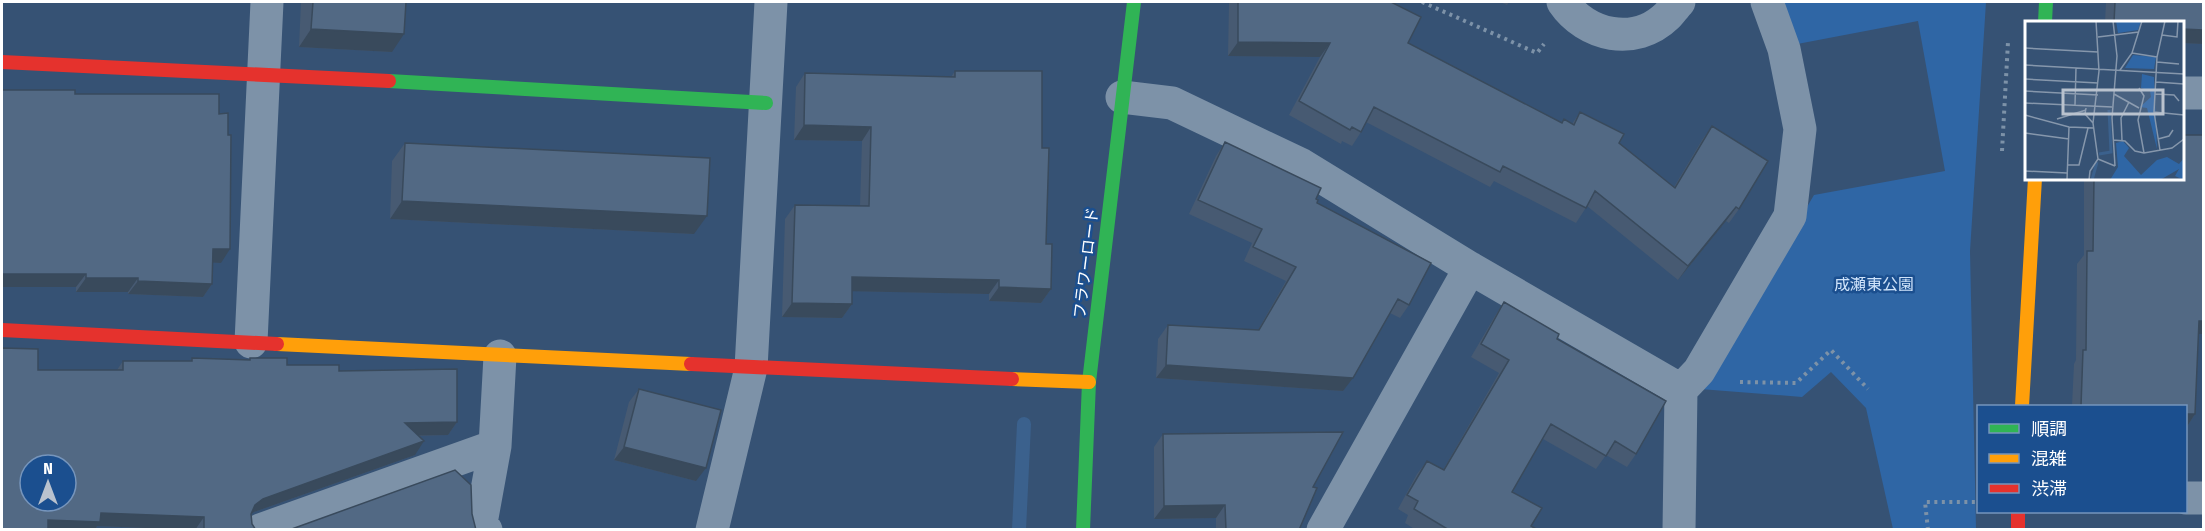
<svg xmlns="http://www.w3.org/2000/svg" width="2205" height="531" font-family="'Fira Sans Condensed','Noto Sans JP',sans-serif">
<style>
.green{fill:#2f66a5}
.lines{fill:none;stroke-linecap:round;stroke-linejoin:round}
.stream{stroke:#3b618d;stroke-width:14}
.path{stroke:#7d92a8;stroke-width:4;stroke-dasharray:3 4.5;stroke-linecap:butt}
.street{stroke:#7d92a8;stroke-width:33}
.fast{stroke:#30b455;stroke-width:14}
.slow{stroke:#ff9f0a;stroke-width:14}
.jam{stroke:#e5322d;stroke-width:14}
.wall{fill:#475a72}
.shaded-wall{fill:#394a5c}
.building{fill:#526984;stroke:#394a5c;stroke-width:1.5;fill-rule:evenodd}
.labels{text-anchor:middle;dominant-baseline:central;stroke-width:5;stroke-linejoin:round;paint-order:stroke}
.street-label{font-size:16px;fill:#fff;stroke:#1b4f8f}
.park-label{font-size:16px;fill:#cfe3fa;stroke:#1b4f8f}
.inset-river{fill:none;stroke:#3b618d;stroke-width:3}
.inset-road{fill:none;stroke:#8697ac;stroke-width:1.5}
.view{fill:#b9c2ce;fill-opacity:0.15;stroke:#b9c2ce;stroke-width:3}
.inset-edge{fill:none;stroke:#fff;stroke-width:3}
</style>
<rect width="100%" height="100%" fill="#365274"/>
<path class="green" d="M1773,2H1986L1970,251L1976,529H1893L1866,408L1831,372L1802,397L1700,389L1814,195L1945,171L1918,21L1792,45Z"/>
<g class="lines">
<path class="stream" d="M1019,530L1024,424"/>
<path class="path" d="M1422,2L1537,53L1544,44
M2002,151L2008,42
M1740,382L1796,383L1831,350L1868,389
M1928,530L1925,502H1978"/>
<path class="street" d="M1563,2C1586,36 1635,47 1667,16C1671,12 1675,6 1679,2
M2182,93H2204
M1122,97L1172,103L1302,165L1470,268L1681,390
M251,342L267,2
M2186,498H2204
M260,530L495,446
M486,530L481,523L495,446L500,356
M712,530L751,368L771,2
M1323,530L1470,268
M1679,530L1681,390L1699,371L1790,216L1800,129L1784,49L1767,2"/>
<path class="fast" d="M2045,22L2046,2
M389,81L766,103
M1083,530L1089,382L1134,2"/>
<path class="slow" d="M277,344L691,364
M1012,379L1089,382
M2022,406L2035,178"/>
<path class="jam" d="M2,62L389,81
M2,330L277,344
M691,364L1012,379
M2018,512V530"/>
</g>
<path class="wall" d="M301,2H406L392,52L299,47Z
M1229,2H1391L1408,43L1562,123L1564,119L1572,124L1580,112L1674,187L1702,140L1712,126L1739,209L1729,223L1726,221L1678,280L1587,206L1576,223L1494,181L1490,187L1366,122L1361,132L1352,146L1342,141L1341,144L1289,115L1320,57L1228,56Z
M1500,2H1509L1507,5Z
M2106,2H2204V44L2182,43V22H2105Z
M955,71L1042,148L1046,244L1051,289L1041,303L989,301V294L852,291V304L842,318L782,317L785,219L795,205L860,206L862,141L794,140L796,87L805,73L951,77Z
M75,94L219,114L221,263L213,262L212,284L203,297L128,294V292H76V287H2Z
M2204,135V334H2199L2195,414L2186,428V406H2072L2074,364L2076,360L2077,264L2084,255V178H2182Z
M1225,142L1316,199L1317,203L1409,305L1400,318L1390,313L1343,391L1156,378L1158,339L1168,325L1258,330L1286,281L1244,261L1252,243L1189,214L1216,156Z
M405,143L694,234L390,219L392,161Z
M1504,302L1557,339L1636,454L1627,467L1606,455L1596,469L1543,439L1512,492L1531,526L1538,530H1416L1405,523L1408,515L1398,509L1417,474L1427,461L1443,470L1499,373L1471,357L1495,316Z
M192,358L249,360L250,358L287,365L339,371L457,422L448,435L418,436L415,455L254,512L251,514L252,524L256,530H191L97,526L95,530H2L38,370H117L123,361H190Z
M639,389L696,481L614,460L629,402Z
M1163,434L1313,487L1299,530H1216V518L1154,519V447Z"/>
<path class="shaded-wall" d="M311,29L404,34L392,52L299,47Z
M2182,29L2204,30V44L2182,43Z
M1238,42L1330,43L1320,57L1228,56Z
M804,125L871,127L862,141L794,140Z
M402,201L707,216L694,234L390,219Z
M1736,207L1726,221L1678,280L1688,266Z
M213,249H230L221,263L204,262Z
M2,274H86L76,287H2Z
M852,277L999,280L989,294L842,291Z
M86,278H138L128,292H76Z
M138,281L212,284L203,297L128,294Z
M999,287L1051,289L1041,303L989,301Z
M792,303L852,304L842,318L782,317Z
M2199,321H2204V334H2190Z
M1166,365L1353,378L1343,391L1156,378Z
M2186,414H2195L2186,428Z
M457,422L448,435L396,436L405,423Z
M424,441L415,455L254,512L245,518L255,505L263,499Z
M624,447L706,468L696,481L614,460Z
M1225,505L1216,518L1154,519L1164,506Z
M101,513L204,517L195,530L97,526L95,530H41L48,520Z"/>
<path class="building" d="M313,2H406L404,34L311,29Z
M1238,2H1391L1421,17L1408,43L1562,123L1564,119L1574,125L1580,112L1624,134L1619,143L1675,188L1712,126L1768,161L1739,209L1736,207L1688,266L1595,191L1586,208L1503,166L1500,172L1374,107L1361,132L1352,127L1350,130L1299,101L1330,43L1238,42Z
M2115,2H2204V30L2182,29V22H2114Z
M955,71H1042V148H1049L1046,244H1052L1051,289L999,287V280L852,277V304L792,303L795,205L869,206L871,127L804,125L805,73L955,77Z
M2,90H75V94H219V114L228,113V135H231L230,249H213L212,284L138,281V278H86V274H2Z
M2182,135H2204V321H2199L2195,414H2186V406H2081L2083,350H2086L2087,251H2093L2094,178H2182Z
M1225,142L1321,188L1316,199L1318,200L1317,203L1431,263L1409,305L1398,299L1353,378L1166,365L1168,325L1259,330L1296,267L1253,247L1262,229L1198,200Z
M405,143L710,158L707,216L402,201Z
M1504,302L1559,334L1557,339L1666,401L1636,454L1615,441L1606,456L1551,424L1512,492L1542,508L1531,526L1538,530H1449L1414,509L1418,501L1407,495L1427,461L1444,470L1509,360L1481,344Z
M2,348L38,349V370H123V361H192V358L250,360V358H287V365H339V371L457,369V422L405,423L424,441L263,499L255,505L251,514L252,524L256,530H204V517L101,513L100,522L48,520V530H2ZM30,465H66V501H30Z
M639,389L721,410L706,468L624,447Z
M1343,432L1313,487L1317,488L1299,530H1226L1225,505L1164,506L1163,434Z
M455,470L471,485L472,514L476,530H289Z"/>
<g class="labels">
<g class="street-label">
<text transform="translate(1086 263) rotate(-83)">フラワーロード</text>
</g>
<g class="park-label">
<text x="1874" y="284">成瀬東公園</text>
</g>
</g>
<g transform="translate(2025 21)">
<rect width="159" height="159" fill="#365274"/>
<path d="M91,0H116L113,9L93,12ZM108,34L131,36L129,48L100,47ZM117,53L129,56L132,128L122,87L115,86L126,76L125,70L116,67ZM98,120L104,127L99,135L116,154L132,139L142,136L154,143L159,137V159L150,155L154,148L135,159H85L93,146L91,122Z" fill="#2f66a5"/>
<path class="inset-river" d="M74,133L86,131L84,89M67,159L72,141"/>
<path class="inset-road" d="M88,0L92,35L87,97L90,145M137,14L152,16L153,0M73,16L114,11M0,27L73,31M107,32L132,36M132,41L154,43M0,44L159,53M95,49L107,32L117,0M0,58L73,62M131,61L159,63M114,67L119,75L113,99L119,132M0,70L73,74M89,73L114,87M130,73L149,74L154,80M0,82L87,86M50,84L51,47M61,87L60,93L68,102M129,91L159,94M0,94L44,106L69,107M32,98L61,89M0,112L44,118M133,118L144,115L148,109M88,119L100,120L110,130L119,132L147,127L159,118M97,119L96,97L104,81M135,129L129,91L132,36L140,0M73,138L90,145M42,144H54L63,107M0,150L42,152M42,159L44,106M64,159L65,150L73,138L68,102L74,50L71,0"/>
<path class="view" d="M38,69H138V93H38Z"/>
<rect width="159" height="159" class="inset-edge"/>
</g>
<rect width="2205" height="531" fill="none" stroke="#ffffff" stroke-width="6"/>
<rect x="1977" y="405" width="210" height="108" fill="#1b4f8f" stroke="#7695bc" stroke-width="1.5"/>
<rect x="1989" y="424" width="30" height="9" fill="#30b455" stroke="#7695bc" stroke-width="1.5"/>
<text x="2031" y="435" font-size="18" fill="#ffffff">順調</text>
<rect x="1989" y="454" width="30" height="9" fill="#ff9f0a" stroke="#7695bc" stroke-width="1.5"/>
<text x="2031" y="465" font-size="18" fill="#ffffff">混雑</text>
<rect x="1989" y="484" width="30" height="9" fill="#e5322d" stroke="#7695bc" stroke-width="1.5"/>
<text x="2031" y="495" font-size="18" fill="#ffffff">渋滞</text>
<g transform="translate(48 483)"><circle r="28" fill="#1b4f8f" stroke="#7695bc" stroke-width="1.5"/>
<path d="M0-4.5L10 22L0 15L-10 22Z" fill="#b9c2ce"/>
<text y="-9" font-size="16" font-weight="bold" text-anchor="middle" fill="#ffffff">N</text>
</g>
</svg>
